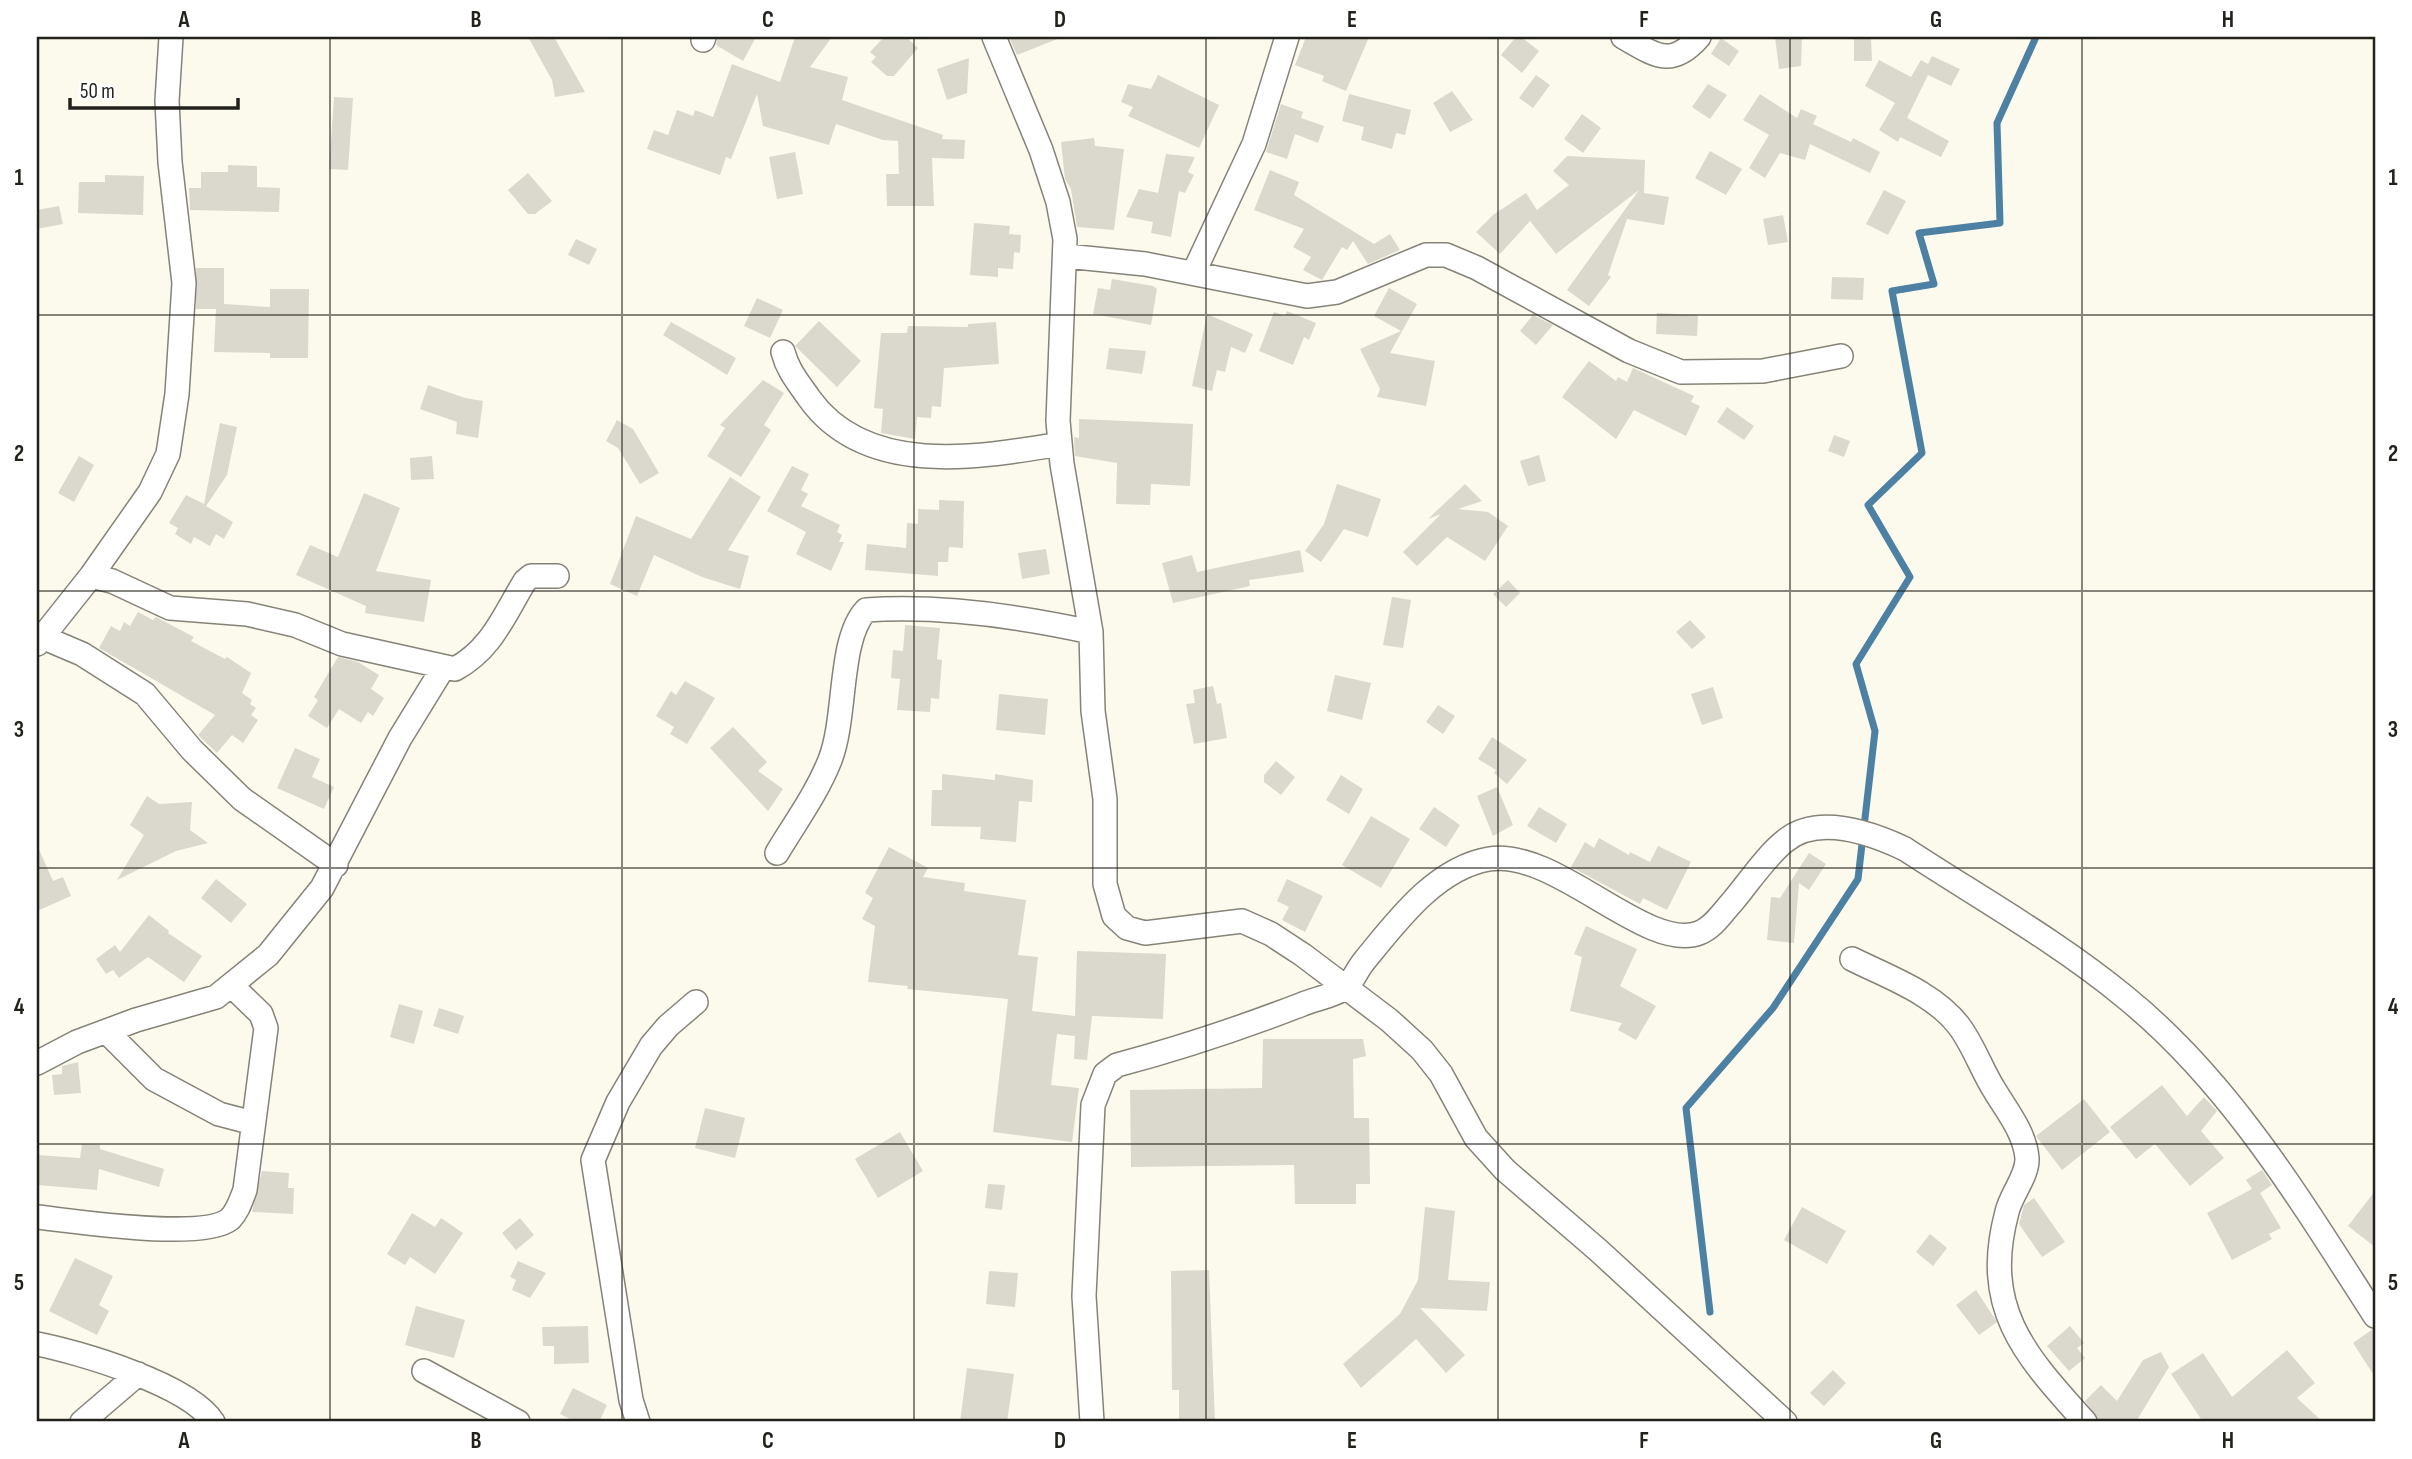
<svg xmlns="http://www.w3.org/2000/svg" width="2412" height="1459" font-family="'Sofia Sans Condensed',sans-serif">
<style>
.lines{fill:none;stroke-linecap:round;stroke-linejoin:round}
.stream{stroke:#4c81a4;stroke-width:7}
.building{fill:#dbd9cd}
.minor-casing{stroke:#858378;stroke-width:26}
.minor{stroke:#fff;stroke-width:23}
.grid{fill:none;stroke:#22211c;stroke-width:2;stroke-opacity:0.55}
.neatline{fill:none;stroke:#22211c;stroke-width:2.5}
.grid-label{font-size:23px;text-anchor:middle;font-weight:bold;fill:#22211c}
</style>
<rect width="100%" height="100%" fill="#fcfaed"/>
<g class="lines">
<path class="stream" d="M1710,1312L1686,1108L1773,1008L1858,879L1875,731L1856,664L1910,577L1868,505L1922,453L1892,291L1934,284L1919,233L2000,223L1997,123L2036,37"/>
</g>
<path class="building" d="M528,37H554L585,92L555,97L552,80Z
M718,37H756L743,61L716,45Z
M795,37H832L810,67L848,77L842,100L943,135L942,139L965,140L964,159L932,158L934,206H887L886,174H899L898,141L883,140L836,124L829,145L763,126L757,94L731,159L726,157L720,175L647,149L654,130L668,135L677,110L693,116L695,110L713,117L732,64L780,82Z
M884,37H906L918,48L894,76H887L871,62L876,57L870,52Z
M1009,37H1060V38L1017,55Z
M1306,37H1369L1346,91L1322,81L1324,76L1295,65Z
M1516,37H1521L1539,51L1522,73L1501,55Z
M1775,37H1802L1801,66L1779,69Z
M1854,37H1871L1872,61H1854Z
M1721,38L1739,51L1729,66L1711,54Z
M1932,56L1960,69L1951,86L1928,75L1907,118L1949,141L1941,157L1900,137L1898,142L1879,130L1895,103L1865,86L1879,60L1911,77L1921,60L1928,64Z
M969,58L967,93L947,100L937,69Z
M1158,75L1219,105L1199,148L1128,116L1133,107L1121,102L1128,84L1151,89Z
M1536,75L1550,85L1533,108L1519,98Z
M1708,84L1727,95L1710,119L1692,107Z
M1452,91L1473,120L1450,132L1433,103Z
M1349,94L1411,110L1405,135L1396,133L1392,149L1361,140L1364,127L1342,121Z
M1760,94L1797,118L1801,109L1817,116L1813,124L1851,142L1853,138L1880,152L1870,173L1810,144L1805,160L1780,153L1765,178L1749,168L1769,135L1743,120Z
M334,97L353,98L348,170L329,169Z
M1281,104L1303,112L1301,118L1324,126L1318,143L1295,134L1287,159L1266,152Z
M1582,114L1601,128L1583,153L1564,139Z
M1094,138L1095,146L1124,149L1114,230L1077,227L1071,189L1065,179L1061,142Z
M1710,151L1742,169L1726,195L1695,178Z
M795,152L803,194L777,199L769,157Z
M1166,154L1195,157L1188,172L1194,175L1185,193L1179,191L1171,237L1151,233L1153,222L1126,217L1139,189L1158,193Z
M1567,156L1645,160L1644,193L1669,197L1664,225L1627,219L1608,275L1611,277L1589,306L1567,290L1639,190L1556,254L1530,221L1500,254L1476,232L1493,215L1526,193L1537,210L1569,185L1553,171Z
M228,165L257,166V187L280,188L279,212L190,210L189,188H201V172H228Z
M1270,170L1299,182L1294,195L1374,244L1390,234L1400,250L1368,264L1353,241L1347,250L1342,247L1322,280L1303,270L1311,257L1293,247L1304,229L1254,210Z
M528,173L552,201L535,214H528L508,190Z
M105,175L144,176L143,215L78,213L79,182H105Z
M1884,190L1906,201L1888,235L1866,224Z
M59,206L63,224L37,229V210Z
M1783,215L1788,242L1768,245L1763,219Z
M974,223L1010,226L1009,234L1021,235L1020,253L1014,252L1013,269L998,268V277L970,275Z
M576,239L597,249L589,265L568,255Z
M196,268H224V304L270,307V289H309L308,358H270V353L214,352L216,309H196Z
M1832,277L1864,278L1863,300L1831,299Z
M1112,279L1153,286L1157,289L1151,325L1093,314L1098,288L1110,290Z
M1389,288L1417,304L1390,353L1435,361L1426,406L1377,397L1380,389L1360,349L1401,331L1374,316Z
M757,298L783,310L770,338L744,326Z
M1287,311L1316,323L1309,340L1304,337L1293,365L1259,351L1274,312L1285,316Z
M1657,313L1698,315L1697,336L1656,334Z
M1207,314L1253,334L1245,353L1231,347L1225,372L1217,370L1212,391L1192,386Z
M1533,315L1553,325L1536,345L1520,331Z
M819,321L861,361L837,387L795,346Z
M671,322L736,358L727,375L663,335Z
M996,322L999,364L944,368L941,407L932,406L931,418L917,417L915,439L881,433L883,409L874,408L881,333H907L908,326L968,327V324Z
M1109,348L1146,351L1142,374L1106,369Z
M1589,361L1616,381L1618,377L1627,382L1633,368L1694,396L1691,402L1700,406L1686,436L1634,410L1616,439L1562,397Z
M763,380L784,393L764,425L771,430L741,477L707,456L725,428L720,425Z
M428,385L465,398L483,401L478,438L456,434L457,422L420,409Z
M1727,407L1754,426L1744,440L1717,422Z
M1079,419L1193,424L1190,486L1151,484L1150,505L1116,504L1117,463L1075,456L1074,437L1079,438Z
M617,420L633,429L659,473L640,484L618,448L606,441Z
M220,423L237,427L227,475L206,506L233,522L224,539L216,534L210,546L194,537L191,544L175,534L178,528L169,523L186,495L204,504Z
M1834,435L1850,441L1844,457L1828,451Z
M1539,455L1546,481L1528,486L1520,461Z
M79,456L94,465L74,502L58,493Z
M432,456L434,479L411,480L410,458Z
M792,466L809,474L801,490L808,494L801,506L840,525L837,532L842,535L839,542H844L831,571L796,554L806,532L767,511Z
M730,477L761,497L728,550L749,556L740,589L702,577L654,555L637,596L610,584L636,516L691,539Z
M1337,484L1381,499L1368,537L1344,529L1321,562L1305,551L1324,524Z
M1465,484L1482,501L1458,509L1488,512L1508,526L1485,561L1447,537L1417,566L1403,552L1441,514L1428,519Z
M364,493L400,508L376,571L431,580L424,622L365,613L366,606L296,575L310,545L338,557Z
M939,500L964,501L963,548L949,547L948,562H938V576L865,570L867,544L906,548L907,523L918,524V509L939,510Z
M1046,549L1050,574L1022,579L1018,553Z
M1300,550L1304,572L1249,580L1250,586L1173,603L1162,563L1192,555L1197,572Z
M1508,580L1520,593L1506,607L1493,594Z
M1392,597L1411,600L1403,648L1383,645Z
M138,612L153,620L156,617L194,637L191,641L225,659L227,657L251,673L242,693L252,700L250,704L256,708L251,715L258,720L243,743L232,735L217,753L198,735L215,715L99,648L111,626L120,631L124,622L130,626Z
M1690,620L1706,637L1692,649L1676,632Z
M905,625L940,628L937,659L942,660L939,699L931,698L930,712L897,710L900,679L891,678L893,650L903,651Z
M338,657L358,662L379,675L371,689L384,698L373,716L368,712L361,723L339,709L327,728L308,716L318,700L314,697Z
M1335,675L1371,683L1362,720L1327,711Z
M685,681L715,698L687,744L670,734L674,727L656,716L671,691L676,695Z
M1213,686L1217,704L1221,703L1227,738L1194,744L1186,704L1195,703L1193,690Z
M1713,687L1723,718L1702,725L1691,694Z
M999,694L1048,699L1045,735L996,730Z
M1438,705L1455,716L1443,734L1426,722Z
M733,727L767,762L758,771L783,789L768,811L710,748Z
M1492,737L1527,760L1507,784L1494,773L1496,770L1478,759Z
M295,748L320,759L312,777L334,787L324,809L277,788Z
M1276,761L1295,777L1281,795L1264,782V775Z
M942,774L995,780V774L1033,780L1032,802L1019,801L1016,842L980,839L981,827L931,826L932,790H942Z
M1341,775L1363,789L1349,814L1326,800Z
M1497,787L1513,825L1493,836L1477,796Z
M147,796L159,804L192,802L190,830L208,843L176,851L117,880L144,835L130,825Z
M1434,807L1460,825L1446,847L1419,829Z
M1539,807L1567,824L1556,843L1527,826Z
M1371,816L1410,839L1381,888L1342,865Z
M1599,838L1629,855L1630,852L1650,862L1658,846L1691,862L1667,910L1643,898L1640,904L1571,867L1585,842L1594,848Z
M37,845L53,881L63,877L71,896L37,911Z
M889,847L928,868L923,877L965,883L964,891L1026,900L1018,955L1038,957L1032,1011L1075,1016L1077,951L1166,954L1163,1019L1092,1016L1087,1060L1074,1059L1075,1036L1057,1034L1051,1085L1079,1088L1072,1142L993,1132L1008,999L907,989L908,986L868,982L875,926L862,919L873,898L865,893Z
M1809,853L1826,864L1809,890L1799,883L1794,943L1767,940L1771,897L1780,898Z
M216,879L247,904L231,923L201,898Z
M1287,879L1323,896L1305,932L1282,920L1289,907L1277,901Z
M149,915L169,931L168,933L202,956L184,982L148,957L119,978L113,970L106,974L96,959L115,945L120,952Z
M1586,926L1637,949L1620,986L1656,1006L1636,1040L1618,1030L1622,1023L1570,1011L1582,957L1574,954Z
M399,1004L423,1011L414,1044L390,1037Z
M439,1008L464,1016L458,1034L433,1026Z
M1263,1039H1363L1366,1056L1353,1059L1354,1118H1369L1370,1184H1356V1204H1295L1294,1165L1131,1167L1130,1090L1262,1088Z
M78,1062L81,1093L54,1095L52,1075L62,1074V1066Z
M2162,1085L2187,1116L2204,1097L2217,1111L2201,1131L2224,1158L2190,1186L2155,1144L2136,1159L2110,1127Z
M2084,1099L2110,1132L2062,1170L2036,1136Z
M705,1108L745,1118L735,1158L695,1148Z
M900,1132L923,1171L878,1198L855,1159Z
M82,1144L100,1145V1149L164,1169L159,1187L99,1169L97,1190L37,1185V1155L80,1158Z
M2262,1170L2272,1185L2260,1193L2281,1228L2269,1234L2272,1239L2232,1260L2207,1213L2252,1189L2246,1180Z
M262,1171L289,1173L288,1188H294L293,1214L252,1212Z
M988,1184L1005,1185L1002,1210L985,1208Z
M2375,1191V1247L2348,1226Z
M2034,1198L2065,1242L2042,1257L2019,1224L2024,1205Z
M1425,1207L1455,1211L1448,1280L1490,1282L1487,1311L1420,1308L1465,1355L1446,1373L1416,1339L1361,1388L1343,1364L1400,1314L1418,1280Z
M1802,1207L1846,1231L1827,1264L1784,1240Z
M412,1213L435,1227L441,1218L463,1233L435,1274L410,1257L405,1265L387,1254Z
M520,1218L534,1235L516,1250L502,1233Z
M1930,1234L1947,1248L1933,1266L1916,1252Z
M75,1258L113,1276L99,1305L109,1311L97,1335L49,1311Z
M518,1261L546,1273L530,1298L512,1290L516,1280L510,1277Z
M1209,1270L1215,1422H1179V1390H1172L1171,1271Z
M989,1271L1018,1273L1015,1307L986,1304Z
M1976,1290L1997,1322L1979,1335L1956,1305Z
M416,1306L465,1320L454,1358L405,1345Z
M588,1326L589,1363L554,1364V1346H543L542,1327Z
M2070,1326L2084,1343L2077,1348L2085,1358L2069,1371L2047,1346Z
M2373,1329L2375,1330V1377L2353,1343Z
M2287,1350L2315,1383L2297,1398L2323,1422H2203L2171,1374L2203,1353L2232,1397Z
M2161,1352L2169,1367L2137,1420L2139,1422H2099L2085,1401L2101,1385L2117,1401L2143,1360Z
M967,1368L1014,1374L1007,1422H960Z
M1833,1370L1846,1383L1824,1406L1810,1393Z
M573,1388L607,1405L599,1422H576L560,1414Z"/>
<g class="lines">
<defs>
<path id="minor" d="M994,37L1041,150L1058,202L1065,239L1058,421L1062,464L1091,632L1093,711L1105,799V884L1114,916L1127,928L1145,933L1242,921L1271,934L1303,955L1389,1020L1422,1050L1441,1074L1476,1138L1505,1170L1598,1250L1785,1422
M1623,37C1655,55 1671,69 1699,37
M703,40L704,37
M1066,256L1145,264L1307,296L1337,292L1426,255H1446L1477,268L1629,351L1681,372L1763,371L1841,356
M1194,272L1254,144L1287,37
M783,352C788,371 798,382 809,398C865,477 977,458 1060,444
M91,576L112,581L170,608L247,614L295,625L342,644L455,669C492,649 504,615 525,581L531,576H557
M42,637L82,654L145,694L192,750L242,799L336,865
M37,644L91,576L150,492L168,454L177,394L184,283L170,162L167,101L171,37
M777,853C795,823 817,793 830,760C847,717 838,640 866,610C941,605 1018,616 1091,632
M1852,959C1888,977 1934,993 1959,1026C1974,1046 1982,1071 1995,1091C2007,1111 2025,1133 2027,1158C2028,1176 2011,1194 2007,1212C1981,1309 2025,1355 2085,1422
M107,1032L154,1079L219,1114L253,1123
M37,1063L77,1042L136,1020L216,997L268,955L322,888L400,738L443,668
M37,1217C74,1221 203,1241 230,1219C238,1211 241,1200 245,1190L266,1028L261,1014L232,986
M37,1344C79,1352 190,1385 213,1422
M424,1371L518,1422
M82,1422L138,1374
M638,1422L631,1400L593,1160L618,1102L651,1046L668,1026L696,1002
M1092,1422L1084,1296L1093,1105L1105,1074L1117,1065C1181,1048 1241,1028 1303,1004C1315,999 1337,995 1347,986C1354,979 1358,968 1365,960C1397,921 1436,868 1489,859C1556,848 1646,953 1699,933C1713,928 1723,912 1733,901C1749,882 1766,856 1785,841C1818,814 1871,833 1905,849C1978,897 2057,941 2125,997C2231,1083 2302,1203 2375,1316"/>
</defs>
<use href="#minor" class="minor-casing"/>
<use href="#minor" class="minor"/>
</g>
<path class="grid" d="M330,37V1422M622,37V1422M914,37V1422M1206,37V1422M1498,37V1422M1790,37V1422M2082,37V1422M37,315H2375M37,591H2375M37,868H2375M37,1144H2375"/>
<rect width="2412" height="1459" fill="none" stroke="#ffffff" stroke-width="77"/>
<path d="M70 98v10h168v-10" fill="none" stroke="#22211c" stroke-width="3.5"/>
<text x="80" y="98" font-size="21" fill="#22211c" stroke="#ffffff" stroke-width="5" paint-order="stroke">50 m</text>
<rect x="38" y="38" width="2336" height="1382" class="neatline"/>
<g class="grid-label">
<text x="184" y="27">A</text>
<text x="476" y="27">B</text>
<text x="768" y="27">C</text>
<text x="1060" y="27">D</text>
<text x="1352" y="27">E</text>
<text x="1644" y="27">F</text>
<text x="1936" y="27">G</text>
<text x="2228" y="27">H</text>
<text x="19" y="185">1</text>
<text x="2393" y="185">1</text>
<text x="19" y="461">2</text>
<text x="2393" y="461">2</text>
<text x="19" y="737">3</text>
<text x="2393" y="737">3</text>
<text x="19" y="1014">4</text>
<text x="2393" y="1014">4</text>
<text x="19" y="1290">5</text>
<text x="2393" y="1290">5</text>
<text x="184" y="1448">A</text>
<text x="476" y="1448">B</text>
<text x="768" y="1448">C</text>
<text x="1060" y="1448">D</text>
<text x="1352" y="1448">E</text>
<text x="1644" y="1448">F</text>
<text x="1936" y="1448">G</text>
<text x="2228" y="1448">H</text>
</g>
</svg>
